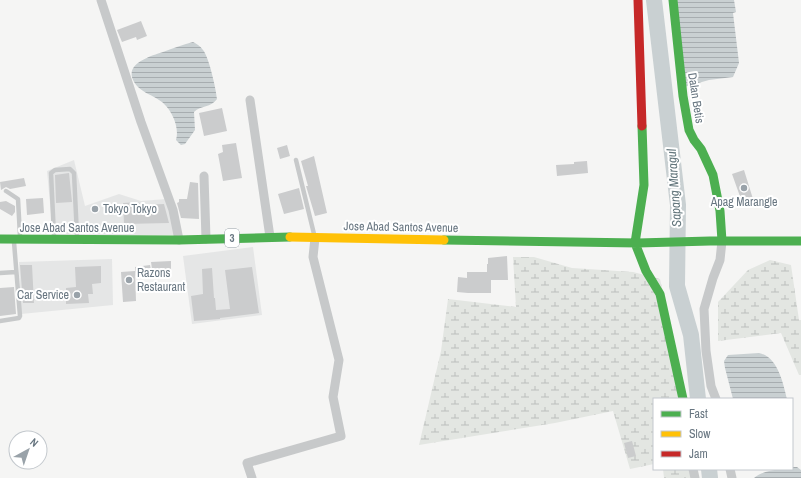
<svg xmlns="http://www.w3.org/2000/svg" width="801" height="478" font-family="'Archivo Narrow',sans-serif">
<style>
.built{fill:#e5e6e6}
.wetland{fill:url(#wetland-marsh)}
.water{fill:url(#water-rules)}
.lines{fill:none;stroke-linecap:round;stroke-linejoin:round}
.river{stroke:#c9d0d2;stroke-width:16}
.building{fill:#cbcccd}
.lane{stroke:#c7c9ca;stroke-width:4.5}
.street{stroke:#c7c9ca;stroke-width:9}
.fast{stroke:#4caf50;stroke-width:9}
.slow{stroke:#ffc107;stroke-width:9}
.jam{stroke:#c62828;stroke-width:9}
.poi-dot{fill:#99a2a9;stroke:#fff;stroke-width:1.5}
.labels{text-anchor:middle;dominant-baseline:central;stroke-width:4;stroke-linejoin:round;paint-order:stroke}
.shield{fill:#fff;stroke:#959fa7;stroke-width:1}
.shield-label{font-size:11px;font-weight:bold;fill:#687681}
.street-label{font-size:12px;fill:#687681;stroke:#fff}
.poi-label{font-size:12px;fill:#687681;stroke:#fff;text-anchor:start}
.water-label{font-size:13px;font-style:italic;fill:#64777d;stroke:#fff}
</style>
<defs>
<pattern id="wetland-marsh" width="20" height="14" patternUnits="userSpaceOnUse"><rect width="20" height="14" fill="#e3e6e2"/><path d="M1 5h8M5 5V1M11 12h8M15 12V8" fill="none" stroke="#bcbfbd"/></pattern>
<pattern id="water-rules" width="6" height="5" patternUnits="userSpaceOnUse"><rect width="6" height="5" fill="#c9d0d2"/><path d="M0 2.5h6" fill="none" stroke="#a7adb0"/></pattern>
</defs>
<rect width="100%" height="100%" fill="#f5f5f4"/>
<path class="built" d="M74,160L85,206L119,194L141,201L166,199L176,235H53L47,171Z
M253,247L262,315L192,324L183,256Z
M112,259L113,305L21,314L19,262Z"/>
<path class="wetland" d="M513,257H534L572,268L633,272L660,279L668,314L679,399H654V464L630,469L613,411L555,423L419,445L441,351L448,299L516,307Z
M770,260L791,265L799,320H801V375H799L781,333L718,341V302L748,270Z
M663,469H692L693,478H664Z"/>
<path class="water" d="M674,0H734L736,12L733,13L739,63L733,77L709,80L684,87Z
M193,42C197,44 200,46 203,50C209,57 216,89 217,99C211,108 201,105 194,112L195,130L185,144L181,145L176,140C180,127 171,107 159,100C152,95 144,93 138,87C119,66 147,57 163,52C173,48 182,45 193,42Z
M759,353C778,357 783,383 787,399H733L725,368L724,361L728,355Z
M792,467H797L801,470V478H754C764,470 779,469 792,469Z"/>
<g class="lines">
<path class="river" d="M654,0L678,205L677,286L691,335L698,399
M709,469L710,478"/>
</g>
<path class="building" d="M141,21L147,36L137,40L136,37L122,42L117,30Z
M222,108L227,131L204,136L199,113Z
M236,143L242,178L223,181L218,154L223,152L222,145Z
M287,145L290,156L280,159L277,148Z
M314,156L327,213L315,216L306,186H308L301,161Z
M587,161L588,173L557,176L556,165L574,164V162Z
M744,170L753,199L742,202L732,174Z
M69,173L72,202L56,203L55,175Z
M24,178L26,186L10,189L6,187L1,190L0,182Z
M190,182L198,183L199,219L181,218L177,203L179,202V199H187Z
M299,188L304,209L284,214L278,194Z
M43,198L44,213L27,215L26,199Z
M6,201L15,206V212L12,216L0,209V202Z
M139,202L140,205L164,204L169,223L124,224L123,203Z
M507,256L508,280H491V293H468L457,292L458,277L467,278V272H487V264H488V258Z
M171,261V269H152L151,262Z
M20,265H32L34,303H23Z
M150,265L152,275L136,277L135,267Z
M101,266V283L92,284L93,294H88L89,303L66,304V288L76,287L75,267Z
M252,267L259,313L220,318V319L194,321L191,296L203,294L202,269L212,268L214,298H215L216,310L230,309L225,270Z
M135,271L136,301L123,302L121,272Z
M14,287L16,314L0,316V288Z
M632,441L636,456L628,458L624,443Z"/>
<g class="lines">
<path class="lane" d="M296,160L314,234
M6,191L18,199L20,236
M54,236L51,173L55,170L70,169L74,173L77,236
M0,273L16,272
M0,321L19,318L20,316L14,242"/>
<path class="street" d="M101,0L141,122L173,210L179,240
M250,100L270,237
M204,176L206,239
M716,399L711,386L706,351L704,309L713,278L720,260L722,241
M693,469L695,478
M730,469L732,478
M252,478L247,463L341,436L333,397L339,360L313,257L315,238"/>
<path class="fast" d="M673,0L683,96L689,130L694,140L701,149L713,175L720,211L722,241
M642,126L644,185L635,243L646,271L660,294L683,399
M0,239L179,240L290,237
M444,240L638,243L710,241H801"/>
<path class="slow" d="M290,237L444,240"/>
<path class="jam" d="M638,0L642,126"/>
</g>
<g class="poi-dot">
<circle cx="744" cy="188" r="4"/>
<circle cx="95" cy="209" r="4"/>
<circle cx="129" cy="280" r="4"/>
<circle cx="77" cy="295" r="4"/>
</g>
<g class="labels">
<rect class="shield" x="225" y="229" width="14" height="18" rx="3"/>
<g class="shield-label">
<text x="232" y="238">3</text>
</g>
<g class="street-label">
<text transform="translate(696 98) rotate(81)">Dalan Betis</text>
<text transform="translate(401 227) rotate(1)">Jose Abad Santos Avenue</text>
<text x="77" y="228">Jose Abad Santos Avenue</text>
</g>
<g class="poi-label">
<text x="744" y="202" text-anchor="middle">Apag Marangle</text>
<text x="103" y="209">Tokyo Tokyo</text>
<text x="137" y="273">Razons<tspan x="137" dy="14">Restaurant</tspan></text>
<text x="69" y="295" text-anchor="end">Car Service</text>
</g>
<g class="water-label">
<text transform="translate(674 188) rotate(-94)">Sapang Maragul</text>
</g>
</g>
<rect x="653" y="398" width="140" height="72" fill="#ffffff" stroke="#c3c8cd"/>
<rect x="661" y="411" width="20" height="6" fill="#4caf50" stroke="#c3c8cd"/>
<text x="689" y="418" font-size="12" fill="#687681">Fast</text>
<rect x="661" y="431" width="20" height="6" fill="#ffc107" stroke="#c3c8cd"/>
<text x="689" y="438" font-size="12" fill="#687681">Slow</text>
<rect x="661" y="451" width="20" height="6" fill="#c62828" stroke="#c3c8cd"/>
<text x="689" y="458" font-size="12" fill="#687681">Jam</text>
<g transform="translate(28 450) rotate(40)"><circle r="19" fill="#ffffff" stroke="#c3c8cd"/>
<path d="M0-3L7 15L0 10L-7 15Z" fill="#99a2a9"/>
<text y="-6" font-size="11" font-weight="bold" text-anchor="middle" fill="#687681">N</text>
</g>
</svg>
